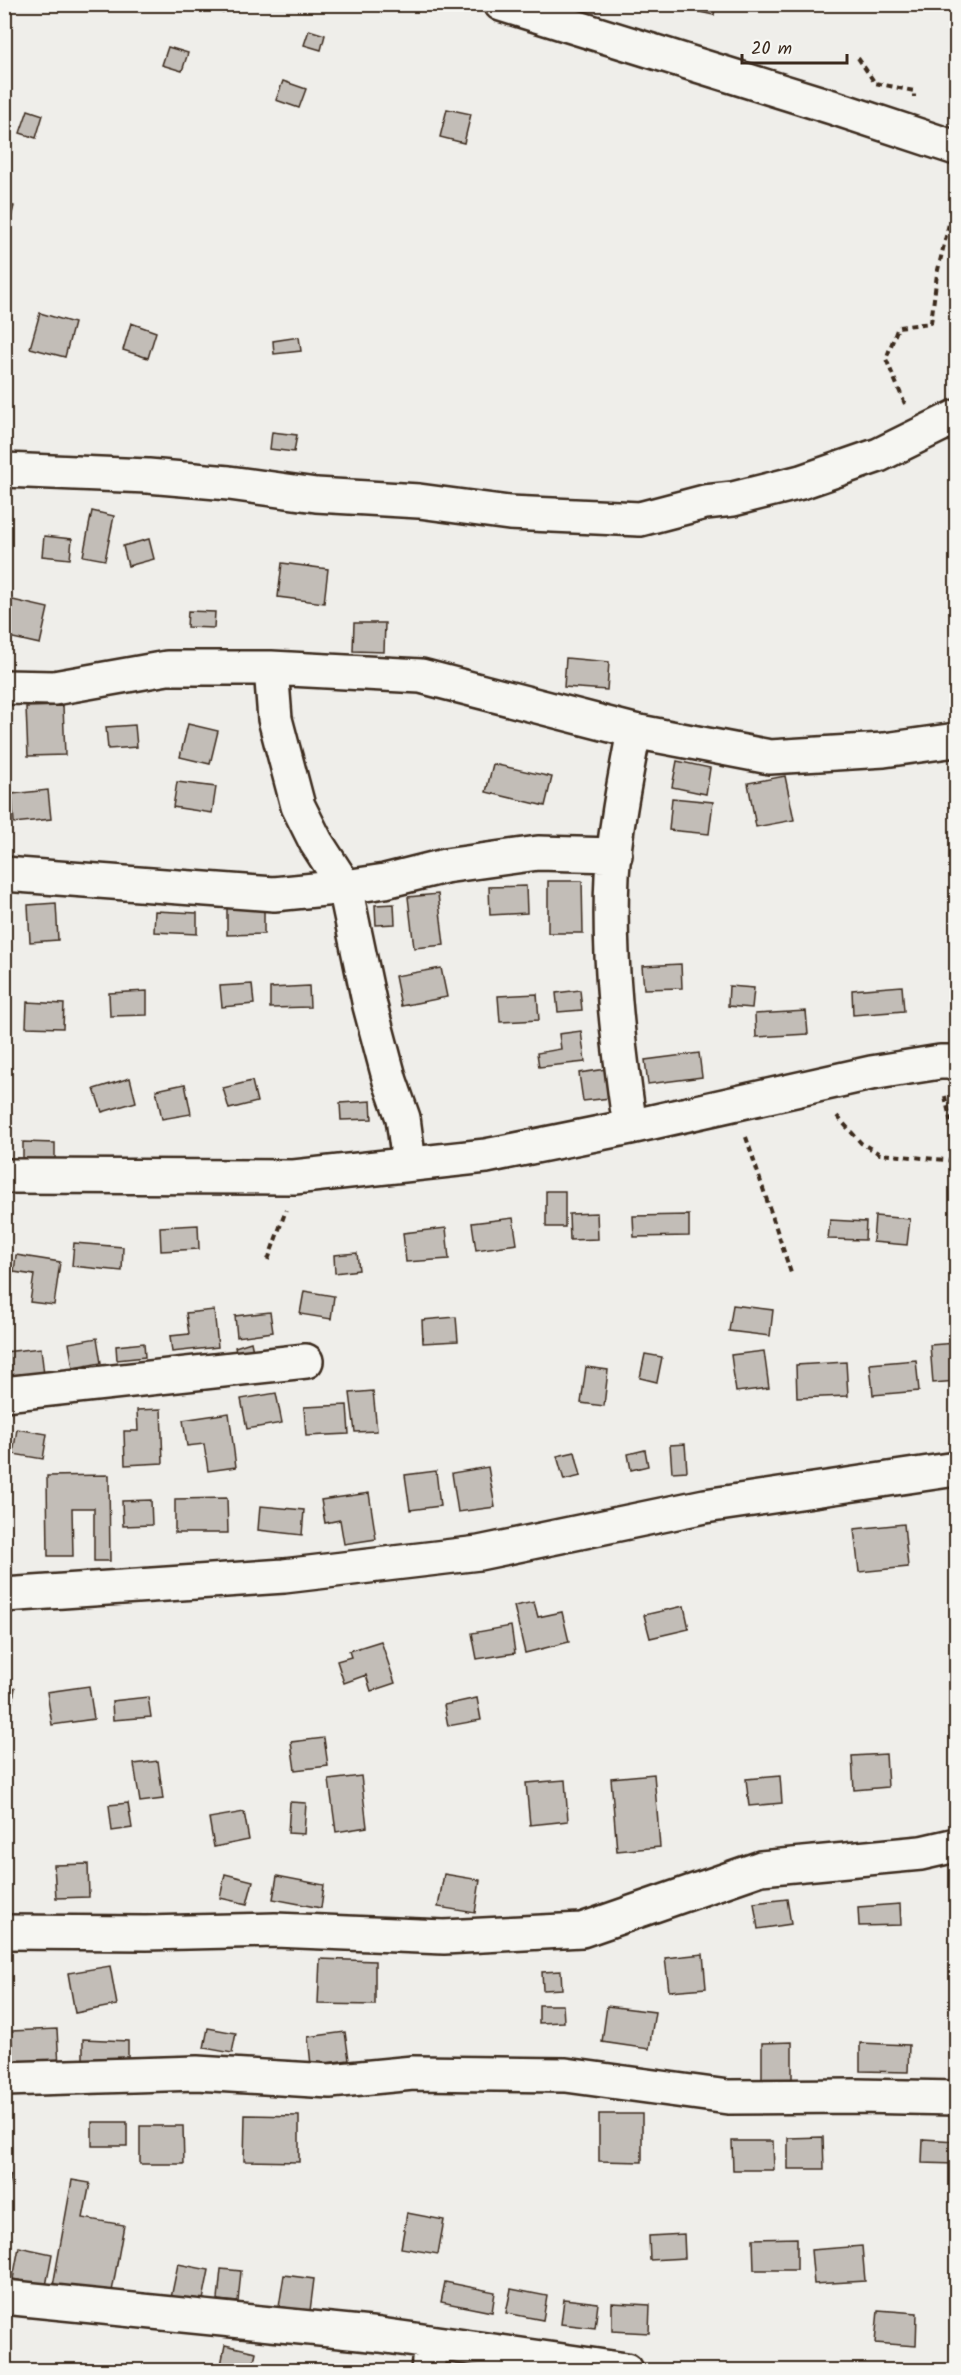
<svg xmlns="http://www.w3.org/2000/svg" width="961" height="2375" font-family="Kalam,sans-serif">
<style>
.building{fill:#c2bdb7;stroke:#3b2a1e;stroke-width:1.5}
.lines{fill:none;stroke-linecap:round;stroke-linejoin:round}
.street-casing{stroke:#3b2a1e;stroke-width:38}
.path{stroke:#3b2a1e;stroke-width:4;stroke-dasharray:6 4.5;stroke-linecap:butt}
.street{stroke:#f6f6f2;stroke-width:33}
</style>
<rect width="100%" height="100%" fill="#efeeea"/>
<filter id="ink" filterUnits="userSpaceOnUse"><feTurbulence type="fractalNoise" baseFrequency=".0167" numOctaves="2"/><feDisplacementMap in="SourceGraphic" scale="12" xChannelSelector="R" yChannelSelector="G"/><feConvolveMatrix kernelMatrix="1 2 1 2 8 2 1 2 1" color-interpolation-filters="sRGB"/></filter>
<g filter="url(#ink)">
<path class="building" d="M198,4H226L223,13Z
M682,4H716L714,15L681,8Z
M309,30L325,35L321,50L304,45Z
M168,47L188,53L182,71L162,65Z
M283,81L306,89L299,108L276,100Z
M447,109L471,114L464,143L440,137Z
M28,110L43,115L36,138L20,133Z
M4,204L14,206L9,225L4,224Z
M40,313L74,323L65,357L30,348Z
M131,323L156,332L148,358L123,350Z
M299,337L301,351L274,354L273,341Z
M272,432L297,435L294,452L270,449Z
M92,511L114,516L105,560L83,556Z
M44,536L72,539L70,559L42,556Z
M149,539L154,559L128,566L123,546Z
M282,563L328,569L324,603L278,597Z
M4,598L48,608L40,644L4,636Z
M188,611L215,612L214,628L187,627Z
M354,623H385L384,652L353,651Z
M566,658L609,662L607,690L564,687Z
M63,706L65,755L28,756L26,707Z
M188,724L218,731L210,764L180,757Z
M135,725L137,747L108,749L106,727Z
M677,761L710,768L706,794L672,787Z
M493,764L552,777L545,806L486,792Z
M785,776L794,820L756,827L748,783Z
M177,782L216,787L212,813L173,807Z
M48,790L51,819L14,823L12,794Z
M672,798L713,802L709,834L669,830Z
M548,881H582L583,933H548Z
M526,886L527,913L490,915L489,887Z
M438,894L444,945L414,948L408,897Z
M56,903L58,940L30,942L28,905Z
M394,904L395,924L376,925L375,905Z
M264,905V934L227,935V906Z
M155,911L197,913V934L154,932Z
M681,964L682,988L644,989L642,966Z
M441,968L447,997L401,1006L395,976Z
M252,984L254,1004L222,1007L220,986Z
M309,986L310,1007L270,1008V988Z
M729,986L754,988L752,1008L728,1006Z
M902,986L904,1011L853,1015L852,990Z
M580,990L582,1010L558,1012L556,993Z
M147,991V1015L110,1016L109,993Z
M537,994L539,1020L500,1022L498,996Z
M27,1002L64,1004L63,1028L26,1027Z
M806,1011L808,1034L756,1037L755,1014Z
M581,1031L585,1062L539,1067L537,1053L561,1049L559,1034Z
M699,1053L702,1077L648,1084L645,1060Z
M606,1069L610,1098L583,1101L579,1073Z
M130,1078L136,1102L102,1112L94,1089Z
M252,1081L257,1102L229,1109L223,1088Z
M185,1084L191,1114L162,1119L156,1090Z
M371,1101L372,1119L341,1120L340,1103Z
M23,1142L55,1143V1165L23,1166Z
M546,1191H565V1227H546Z
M597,1213L598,1239L570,1240L569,1214Z
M689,1215V1236L634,1237L633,1216Z
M875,1216L910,1219L907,1245L873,1242Z
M513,1218L517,1244L476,1250L472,1223Z
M830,1220L866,1222L865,1240L828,1239Z
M198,1225L199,1249L161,1251L160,1227Z
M446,1228L449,1259L406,1262L403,1233Z
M74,1243L123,1247L122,1271L72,1266Z
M357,1253L359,1270L335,1273L334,1255Z
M16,1255L60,1262L54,1305L30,1302L34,1275L14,1272Z
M304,1291L334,1296L331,1319L300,1314Z
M733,1305L773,1310L770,1336L729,1331Z
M214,1310L218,1347L172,1352L170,1336L189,1334L186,1313Z
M270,1312L273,1332L237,1337L235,1316Z
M456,1317L458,1341L423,1343L422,1320Z
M97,1338L101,1363L73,1368L69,1343Z
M251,1342L254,1356L238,1360L235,1347Z
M144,1343L145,1357L117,1360L116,1346Z
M956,1343V1381L933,1383L930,1345Z
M41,1348L44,1375L6,1379L4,1352Z
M764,1351L769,1388L736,1392L731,1355Z
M645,1354L662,1357L657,1382L640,1378Z
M916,1360L919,1391L873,1395L870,1364Z
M846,1362L848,1396L797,1398L796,1365Z
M586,1367L608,1370L604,1406L581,1403Z
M373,1391L377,1431L355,1432L350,1393Z
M276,1393L282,1423L247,1429L241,1399Z
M347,1405L349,1434L306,1436L304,1407Z
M161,1409L163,1463L125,1465L124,1431H138L137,1410Z
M229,1413L236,1467L208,1471L204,1444L187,1446L183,1420Z
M17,1429L47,1434L43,1459L13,1454Z
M685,1444L687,1471L672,1472L670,1445Z
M645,1450L648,1466L631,1470L628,1454Z
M575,1452L581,1476L564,1480L557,1456Z
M488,1467L495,1507L458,1512L452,1473Z
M436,1471L440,1506L410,1510L405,1475Z
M109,1475L110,1561H94V1508H72L73,1556H48L47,1476Z
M369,1493L376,1539L344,1544L340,1520L325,1523L321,1500Z
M227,1498L228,1533H175V1499Z
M151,1500L152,1525L123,1526L122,1501Z
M260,1506L304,1510L302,1535L258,1530Z
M904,1524L908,1567L859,1572L854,1529Z
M534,1602L538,1617L562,1612L569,1642L525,1653L514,1606Z
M684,1606L689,1629L650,1638L644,1615Z
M511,1626L515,1653L477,1659L472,1633Z
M381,1641L395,1683L371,1691L366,1675L344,1683L337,1661L351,1657L349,1651Z
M89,1686L94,1719L52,1725L47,1692Z
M4,1687L15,1688L6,1738H4Z
M148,1697L151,1717L113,1720L112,1701Z
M477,1698L481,1720L448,1726L444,1705Z
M324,1738L328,1766L295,1770L291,1742Z
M886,1754L888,1787L854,1790L852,1756Z
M158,1761L163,1799L140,1802L134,1764Z
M654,1774L660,1847L617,1851L611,1778Z
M361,1776L367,1827L336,1832L329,1780Z
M780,1776L782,1803L749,1806L746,1779Z
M565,1780L568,1821L530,1825L526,1783Z
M290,1802L306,1803L304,1834L288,1833Z
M128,1803L132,1828L112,1831L109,1805Z
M244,1812L249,1840L214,1847L209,1818Z
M88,1864L89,1897L56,1898L54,1865Z
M225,1874L253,1881L247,1904L220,1898Z
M444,1874L480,1880L475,1913L438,1907Z
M277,1876L324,1885L321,1908L273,1899Z
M787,1899L791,1924L758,1929L754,1903Z
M900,1904L901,1925L859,1926L858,1907Z
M703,1954L706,1988L669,1991L665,1958Z
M320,1959L375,1961V2005L318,2004Z
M110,1966L117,2005L75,2013L68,1973Z
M561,1971L562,1989L543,1990L542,1972Z
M539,2005H563L564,2022L539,2023Z
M607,2006L655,2012L649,2049L602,2042Z
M208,2028L236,2033L232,2053L204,2048Z
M57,2029L59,2067L13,2069L11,2031Z
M345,2032L349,2060L311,2065L308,2037Z
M83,2039L128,2041V2062L83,2061Z
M792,2042V2082L762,2083V2043Z
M860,2043L909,2045L908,2072L860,2071Z
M599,2114H642V2162L599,2161Z
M245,2115L299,2116V2162L244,2161Z
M92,2122H127V2146H92Z
M140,2126H183L184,2164H140Z
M823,2137L824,2169H788V2138Z
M923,2139L956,2141V2164L922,2163Z
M732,2141H773L774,2170H733Z
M4,2174L11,2175L4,2210Z
M72,2180L90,2183L83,2218L124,2225L111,2297L53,2286Z
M407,2213L444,2220L438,2254L401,2248Z
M684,2234L685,2258L650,2260L649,2236Z
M797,2238V2270H754L753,2239Z
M862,2246L865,2281L814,2284L811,2250Z
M19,2247L52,2254L46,2286L13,2279Z
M178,2264L209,2270L202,2305L171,2298Z
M221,2269L241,2271L238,2302L218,2300Z
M284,2275L314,2279L310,2311L279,2307Z
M445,2282L495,2292L492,2312L441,2302Z
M511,2289L547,2296L543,2320L506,2313Z
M564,2299L598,2303L595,2328L561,2324Z
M612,2303L650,2305L649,2333L612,2331Z
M878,2310L917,2313L916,2346L875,2343Z
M225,2345L256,2352L252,2370H220Z"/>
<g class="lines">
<defs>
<path id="street" d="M501,4L832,107L956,148
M4,470L148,476L229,483L316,495L419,501L509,513L640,519L705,502L733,499L801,482L879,455L956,417
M271,668L275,719L298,806L316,842L345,887L370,1006L390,1081L403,1118L409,1163
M4,687L54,688L167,668H271L421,676L634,731L770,757L884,750L956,740
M4,874L274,894L345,887L385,881L445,866L538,853L615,855
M630,1127C618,1044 608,960 612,876C615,828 625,779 634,731
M4,1176L294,1177L486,1156L630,1127L871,1073L940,1062H956
M4,1394L306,1361
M4,1595L284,1576L479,1553L705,1506L956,1469
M4,1932L146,1933L275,1930L444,1937L582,1930L761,1868L921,1853L956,1845
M4,2079L197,2073L330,2081L413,2073L566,2075L728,2097L857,2096L956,2098
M4,2297L380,2335L626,2370
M428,2370L431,2343"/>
</defs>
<use href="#street" class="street-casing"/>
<path class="path" d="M858,58L875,83L914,91V97
M905,404L886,359L898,327L931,323L937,274L956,194L954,182
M945,1096L956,1146
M837,1116L861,1143L880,1154L956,1161
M746,1137L791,1273
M268,1260L286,1210
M956,1262L954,1273L956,1304"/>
<use href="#street" class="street"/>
</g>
</g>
<rect width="961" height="2375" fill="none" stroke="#f6f6f2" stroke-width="24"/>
<rect x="12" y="12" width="937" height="2351" fill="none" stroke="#3b2a1e" stroke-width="2" filter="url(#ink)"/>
<path d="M742 54v9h105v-9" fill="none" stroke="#3b2a1e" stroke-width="3"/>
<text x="751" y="54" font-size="18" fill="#3b2a1e" stroke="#f6f6f2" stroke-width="4.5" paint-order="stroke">20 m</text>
</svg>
